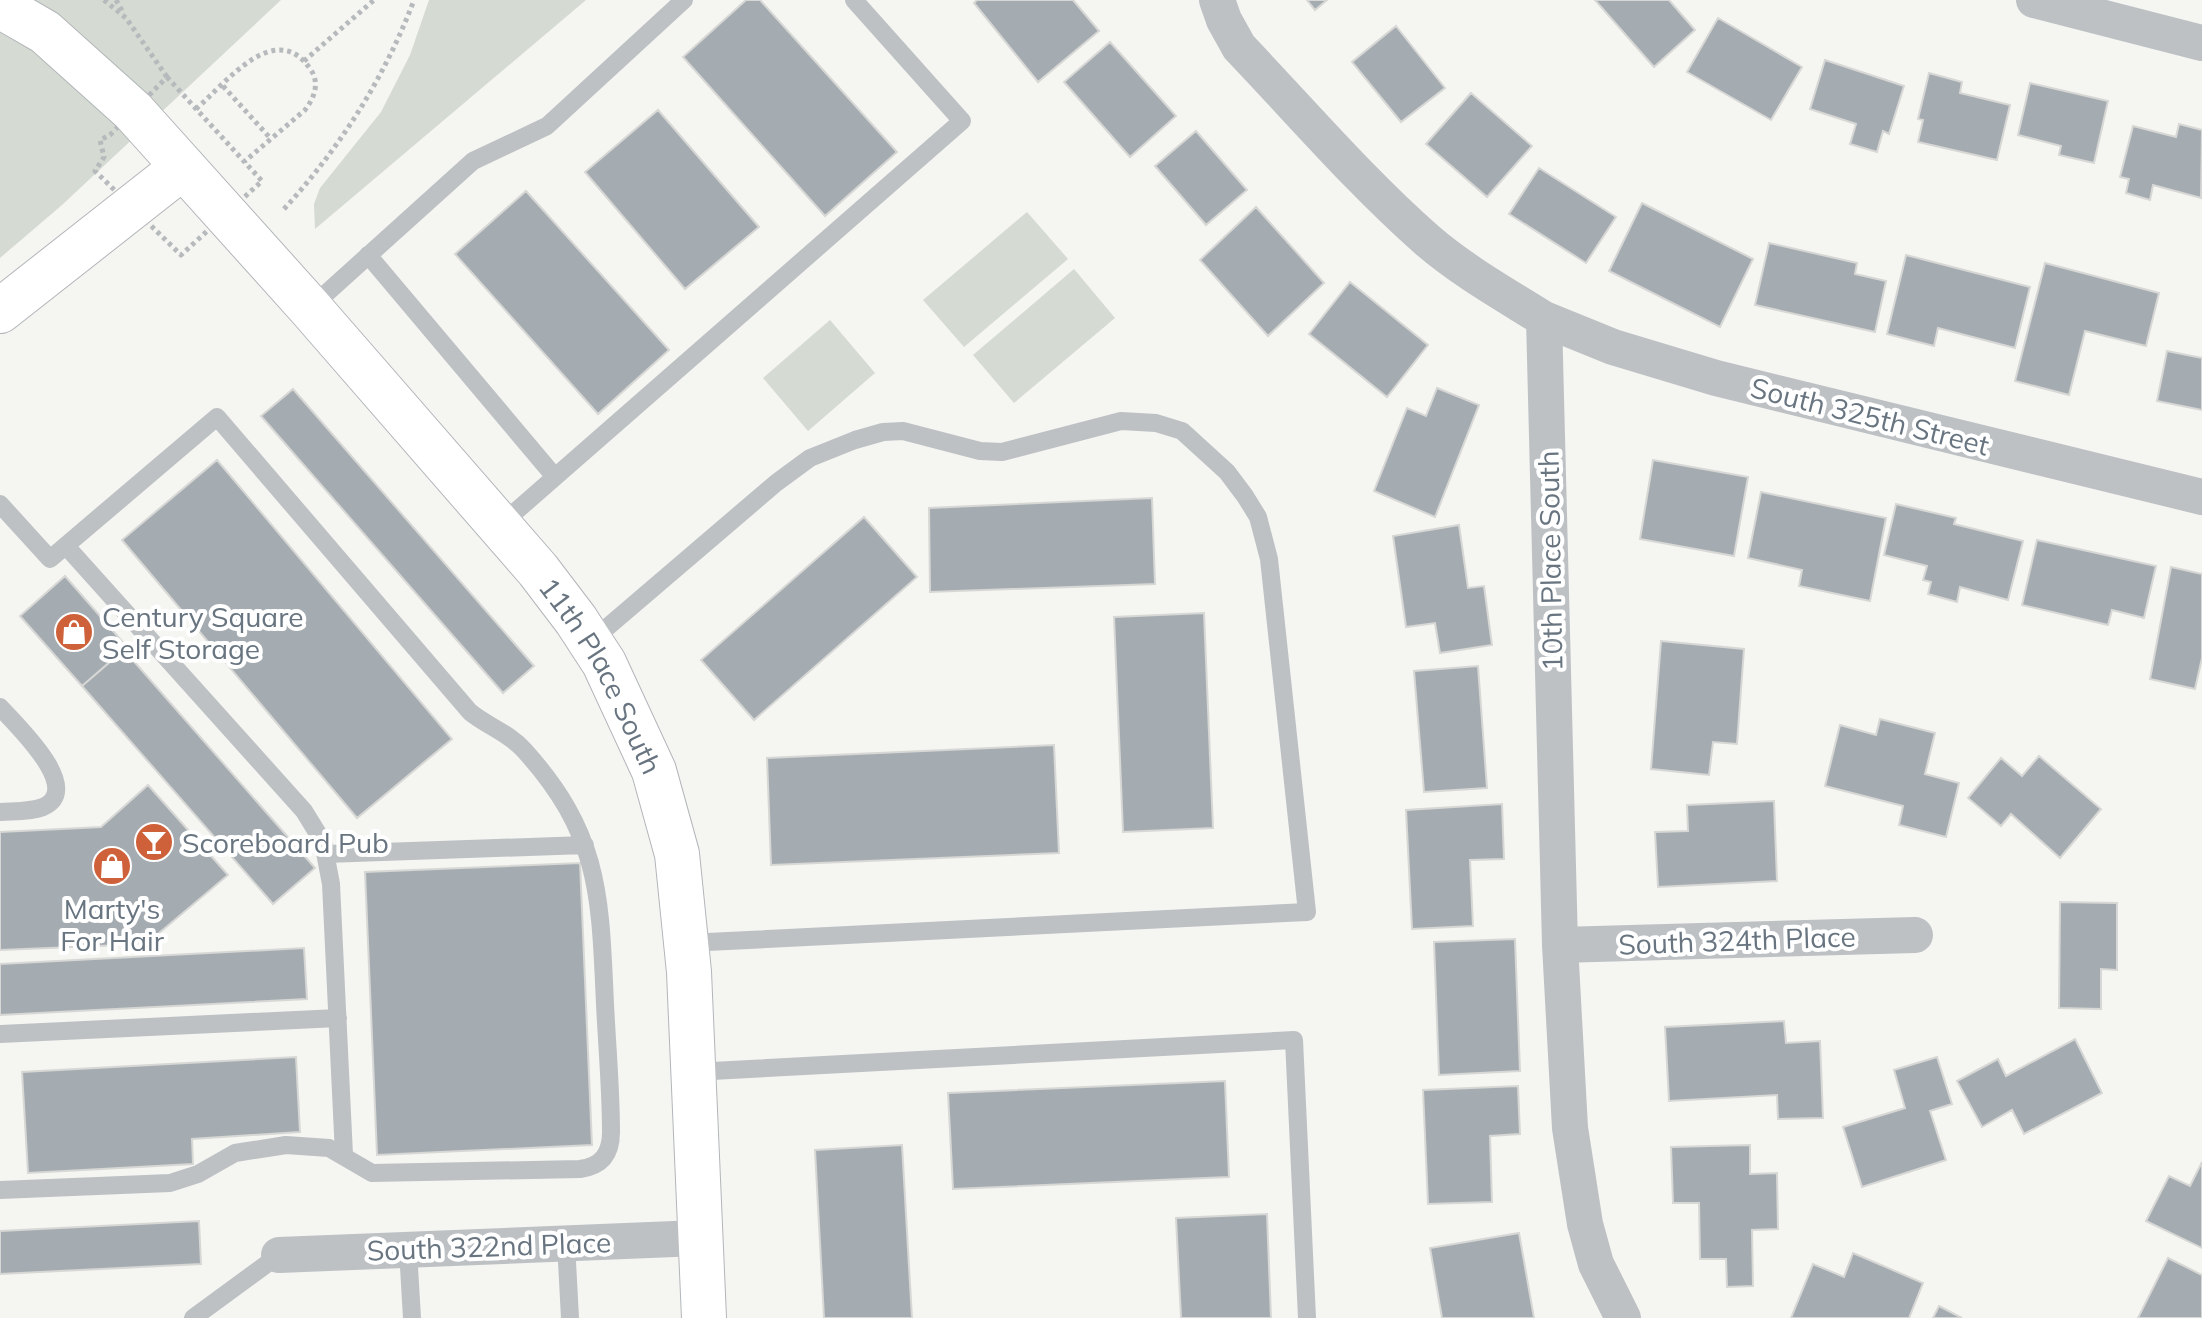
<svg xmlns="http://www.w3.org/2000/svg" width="2202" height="1318" font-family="Mulish,sans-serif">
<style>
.green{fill:#d5dad2}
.building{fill:#a5acb1;stroke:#d7d7d5;stroke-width:2}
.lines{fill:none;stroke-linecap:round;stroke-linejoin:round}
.secondary-casing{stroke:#b2b6ba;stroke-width:46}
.path{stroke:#b7babc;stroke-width:5;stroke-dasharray:4 4;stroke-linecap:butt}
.lane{stroke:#bdc1c4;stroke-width:18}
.street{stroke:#bdc1c4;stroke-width:36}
.secondary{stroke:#fff;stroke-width:44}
.labels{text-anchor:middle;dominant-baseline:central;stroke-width:8;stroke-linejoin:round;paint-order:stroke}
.street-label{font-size:28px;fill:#687580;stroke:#fff}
.poi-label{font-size:28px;fill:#687580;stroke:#fff;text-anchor:start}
</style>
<rect width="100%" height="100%" fill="#f5f5f2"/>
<path class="green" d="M0,0H281L62,205L0,258Z
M429,0H586L315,229L314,204L320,188L381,112L410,55Z
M1027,212L1068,259L964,347L923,300Z
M1074,269L1115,318L1014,403L973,355Z
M830,320L875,373L808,431L763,378Z"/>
<path class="building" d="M746,0H760L897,152L825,216L683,57Z
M977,0H1073L1099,31L1038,82L974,3Z
M1307,0H1327L1315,10Z
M1595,0H1669L1695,30L1654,67Z
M1718,18L1802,67L1771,120L1687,72Z
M1396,26L1445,88L1401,122L1352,62Z
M1110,42L1176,116L1130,157L1064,82Z
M1825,60L1904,86L1889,134L1883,131L1877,152L1850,144L1856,124L1810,109Z
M1929,73L1962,82L1960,93L2010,105L1997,160L1918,142L1923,120L1918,119Z
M2030,83L2108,101L2094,163L2059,155L2061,146L2018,135Z
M1471,93L1532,146L1487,197L1426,144Z
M658,110L759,227L685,289L585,172Z
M2179,124L2202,130L2201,198L2153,185L2150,200L2126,193L2129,179L2120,177L2133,126L2176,137Z
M1196,131L1247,190L1206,225L1155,166Z
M1539,168L1616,217L1586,263L1509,214Z
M526,191L669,350L598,414L455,254Z
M1642,203L1753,259L1720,327L1609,271Z
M1256,207L1324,283L1268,336L1200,260Z
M1769,243L1857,263L1855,274L1886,281L1875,332L1755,305Z
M1906,255L2030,287L2015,348L1938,328L1934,346L1887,334Z
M2045,263L2159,293L2146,346L2085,331L2069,395L2015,381Z
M1350,282L1428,345L1387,397L1309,334Z
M2167,351L2202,358V410L2157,401Z
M1437,388L1479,405L1435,517L1374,491L1407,408L1426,416Z
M293,389L534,666L503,693L261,416Z
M217,460L452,739L357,818L122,540Z
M1653,460L1748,477L1734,556L1640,539Z
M1761,492L1886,518L1870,601L1799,586L1802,570L1748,558Z
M1152,498L1155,584L930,592L929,508Z
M1896,504L1956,518L1954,524L2023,541L2008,600L1960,587L1957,602L1928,594L1931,582L1923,580L1927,566L1884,555Z
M864,517L917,577L754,720L701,660Z
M1459,525L1468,588L1484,586L1492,645L1440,653L1435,623L1406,627L1393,536Z
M2037,540L2156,566L2144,618L2112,610L2108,625L2022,605Z
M2171,567L2202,574V658L2195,689L2150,679Z
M65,576L127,647L82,686L20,616Z
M1204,613L1213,828L1123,832L1114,617Z
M1661,641L1744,649L1737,744L1713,742L1709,775L1651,769Z
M124,650L315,868L273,904L82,686Z
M1478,666L1487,788L1424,792L1414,671Z
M1880,719L1935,733L1925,774L1959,783L1946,837L1899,825L1903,806L1825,786L1840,725L1876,735Z
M1054,745L1059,853L771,865L767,758Z
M2039,756L2101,809L2060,858L2011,814L2001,826L1968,798L2001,758L2022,776Z
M148,785L228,875L146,944L0,950V832L101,827Z
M1774,801L1777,881L1658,887L1655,832L1688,831L1687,805Z
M1502,804L1504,859L1470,860L1473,926L1412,929L1406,810Z
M580,863L592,1145L377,1155L365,872Z
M2060,902L2117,903V970L2101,969V1009L2059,1008Z
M1515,939L1520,1071L1439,1075L1434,942Z
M304,948L307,999L0,1015V964Z
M1784,1021L1786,1043L1820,1041L1823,1118L1778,1119L1777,1095L1669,1101L1665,1027Z
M2075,1039L2102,1093L2024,1134L2012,1110L1982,1127L1957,1081L1998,1059L2006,1076Z
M296,1057L300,1132L192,1139L193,1164L28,1173L22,1072Z
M1937,1057L1952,1104L1930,1111L1946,1160L1862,1187L1843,1127L1905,1108L1894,1070Z
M1225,1081L1229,1177L953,1189L948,1093Z
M1518,1086L1520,1134L1490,1136L1492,1202L1428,1204L1423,1090Z
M902,1145L912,1318H824L815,1150Z
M1750,1145V1174L1777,1173L1778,1229L1752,1230L1753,1286L1727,1287L1726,1259H1700L1699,1203H1673L1671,1147Z
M2202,1162V1248L2146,1221L2169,1176L2190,1186Z
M1267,1214L1271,1318H1181L1176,1218Z
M199,1221L201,1264L0,1274V1231Z
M1519,1233L1534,1318H1442L1430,1248Z
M1853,1253L1923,1283L1909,1318H1791L1813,1264L1844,1277Z
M2168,1258L2202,1275V1318H2138Z
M1939,1306L1962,1318H1933Z"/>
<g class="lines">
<defs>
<g id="secondary">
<path id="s1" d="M0,6L45,32L133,111L310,308L538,570L576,620L604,663L654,771L677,854L689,972L704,1318"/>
<path d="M0,311L183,167"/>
</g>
</defs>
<use href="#secondary" class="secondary-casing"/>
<path class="path" d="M104,0L126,18L167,77
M116,0L124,14
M304,61L374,0
M167,77L262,181L181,255L95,171L104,157L100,140L110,135Z
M223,86L271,139
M196,109C226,83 276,17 311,70C320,84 314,98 305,110L245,161
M284,209C340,148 385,77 414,0"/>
<path class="lane" d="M368,255L555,477
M310,308L473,161L547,126L684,0
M0,504L50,559L217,417L470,712C487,726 509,733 524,750C601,835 600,897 605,1004C607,1046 611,1089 611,1132C611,1153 602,1166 580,1169L372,1173L329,1148L286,1145L235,1153L198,1174L170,1183L0,1190
M499,526L962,121L854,0
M66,546L304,811L323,842L331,884L344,1155
M590,642L776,483L810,458L855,440L883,432L903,431L980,451L1002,452L1121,421L1156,423L1182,431L1227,472L1245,496L1258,517L1269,559L1307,912L687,943
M0,707C15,724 85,789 43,807C30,812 14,811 0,812
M326,854L585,845
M0,1034L338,1018
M693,1072L1294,1040L1307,1318
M566,1243L570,1318
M408,1250L412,1318
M193,1318L279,1255"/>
<path class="street" d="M1217,0L1224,20L1239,47C1301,112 1360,181 1427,240C1463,271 1504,294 1544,319L1560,945L1570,1128L1585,1224L1596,1264L1623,1318
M2034,0L2202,43
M1544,319L1613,347L1716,378L2202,497
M1560,945L1915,935
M279,1255L699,1238"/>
<use href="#secondary" class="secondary"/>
</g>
<defs>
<symbol id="shop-disc" viewBox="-11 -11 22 22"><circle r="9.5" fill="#ce603a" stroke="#fff"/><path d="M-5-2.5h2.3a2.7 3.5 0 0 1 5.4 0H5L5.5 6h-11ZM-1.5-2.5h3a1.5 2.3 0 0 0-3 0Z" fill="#fff"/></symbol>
<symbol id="bar-disc" viewBox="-11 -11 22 22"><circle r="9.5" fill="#ce603a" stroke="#fff"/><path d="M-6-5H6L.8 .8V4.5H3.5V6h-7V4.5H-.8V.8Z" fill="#fff"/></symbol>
</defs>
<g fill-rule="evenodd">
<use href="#shop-disc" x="52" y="610" width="44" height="44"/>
<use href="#bar-disc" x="132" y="820" width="44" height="44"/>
<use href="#shop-disc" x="90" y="844" width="44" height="44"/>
</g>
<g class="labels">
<g class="street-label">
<text transform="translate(1870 416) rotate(14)">South 325th Street</text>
<text transform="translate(1550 561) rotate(-91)">10th Place South</text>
<text stroke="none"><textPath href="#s1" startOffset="906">11th Place South</textPath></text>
<text transform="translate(1737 940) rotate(-2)">South 324th Place</text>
<text transform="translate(489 1246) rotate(-2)">South 322nd Place</text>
</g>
<g class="poi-label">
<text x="102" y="616">Century Square<tspan x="102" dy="32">Self Storage</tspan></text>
<text x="182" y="842">Scoreboard Pub</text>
<text x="112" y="908" text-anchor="middle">Marty's<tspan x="112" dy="32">For Hair</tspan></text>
</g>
</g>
</svg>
